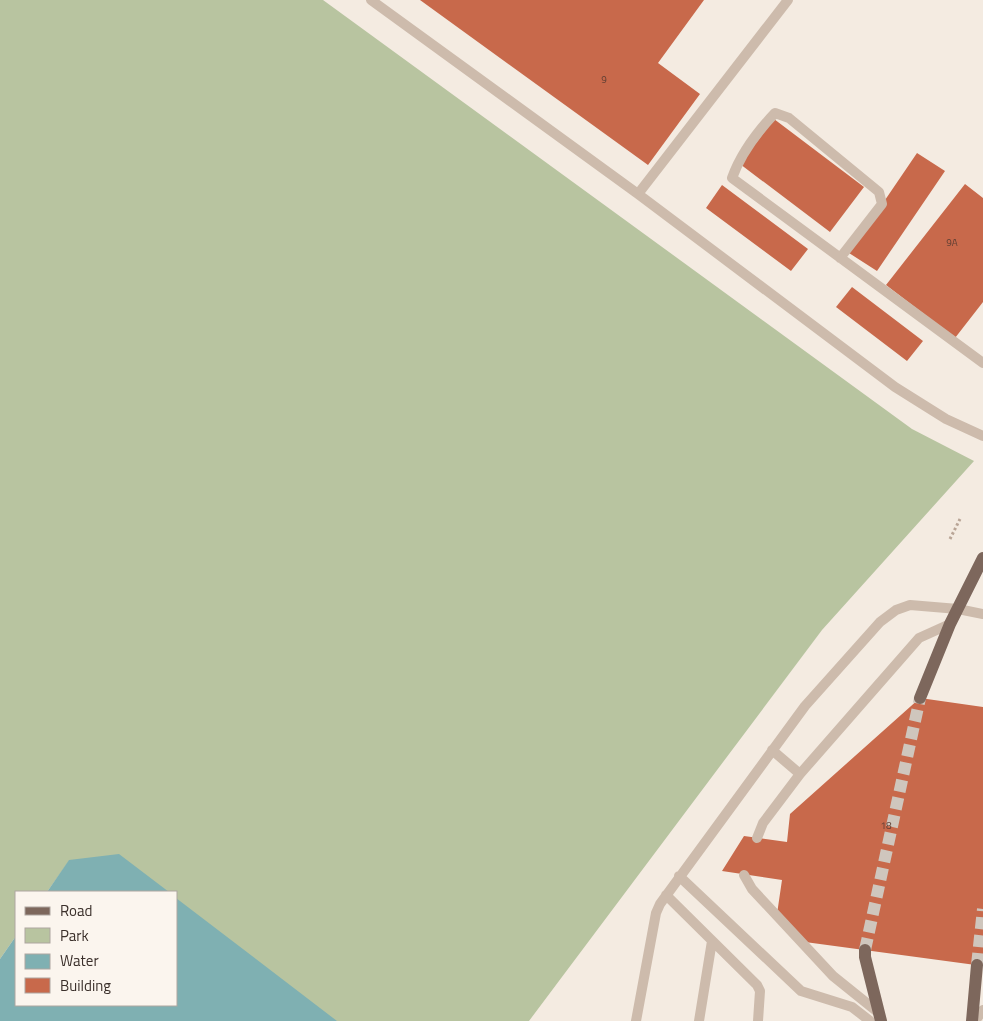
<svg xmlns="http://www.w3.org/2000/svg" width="983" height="1021" font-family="'Titillium Web',sans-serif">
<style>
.green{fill:#b8c4a0}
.water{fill:#7fb0b2}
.building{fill:#c8694b}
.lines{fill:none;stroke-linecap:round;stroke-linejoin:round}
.primary-tunnel{stroke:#cfc6bd;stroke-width:12;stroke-dasharray:12 6;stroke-linecap:butt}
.path{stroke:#b9a596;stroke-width:3;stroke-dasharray:2.5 2.5;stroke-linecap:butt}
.service{stroke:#cdbbac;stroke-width:10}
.primary{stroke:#7d675c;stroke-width:12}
.labels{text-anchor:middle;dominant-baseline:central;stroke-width:5;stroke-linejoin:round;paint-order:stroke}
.number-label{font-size:10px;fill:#5e3e33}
</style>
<rect width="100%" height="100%" fill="#f4ebe1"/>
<path class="green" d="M0,0H323L912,429L974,461L822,630L529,1021H324L176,928V892H119L69,861L47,892H16V936L0,959Z"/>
<path class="water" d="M119,854L169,892H47L69,860Z
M176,898L337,1021H0V959L16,936V1005H176Z"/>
<path class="building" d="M420,0H704L658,63L700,94L648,165Z
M774,119L864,187L830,232L740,164Z
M917,153L945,171L877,271L849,253Z
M965,184L983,198V302L955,338L886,285Z
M722,185L808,249L791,271L706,208Z
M852,287L923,341L907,361L836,307Z
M920,698L983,707V966L805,942L777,914L782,880L722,871L744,836L787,842L790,814Z"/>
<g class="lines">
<path class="primary-tunnel" d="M865,950L920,698
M977,965L983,909"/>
<path class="path" d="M950,539L960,519"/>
<path class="service" d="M371,0L638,194L895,387L946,419L983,436
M638,194L788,0
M840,258L882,204L879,192L789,118L775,113C757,132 741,153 732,178L983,363
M772,750L800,774
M757,838L763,823L800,774L919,638L950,624
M744,875L752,889L833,976L879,1013
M679,876L801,991L852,1007L870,1021
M666,895L757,985L760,991L758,1021
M636,1021L656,913L660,904L805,706L880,622L896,610L910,605L958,609L983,614
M699,1021L712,941
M975,1021L983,1010"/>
<path class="primary" d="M920,698L950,624L983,558
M865,950V957L881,1021
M972,1021L977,965"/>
</g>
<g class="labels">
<g class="number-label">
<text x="604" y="79">9</text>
<text x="952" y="242">9A</text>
<text x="886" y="825">18</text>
</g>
</g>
<rect x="15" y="891" width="162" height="115" fill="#fbf5ee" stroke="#aea6a0"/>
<rect x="25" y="907" width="25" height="8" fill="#7d675c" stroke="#aea6a0"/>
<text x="60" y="916" font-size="15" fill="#3b302b">Road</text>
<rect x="25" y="928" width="25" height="15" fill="#b8c4a0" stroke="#aea6a0"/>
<text x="60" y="941" font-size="15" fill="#3b302b">Park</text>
<rect x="25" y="954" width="25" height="15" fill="#7fb0b2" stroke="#aea6a0"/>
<text x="60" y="966" font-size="15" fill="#3b302b">Water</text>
<rect x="25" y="978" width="25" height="15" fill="#c8694b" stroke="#aea6a0"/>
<text x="60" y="991" font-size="15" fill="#3b302b">Building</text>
</svg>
